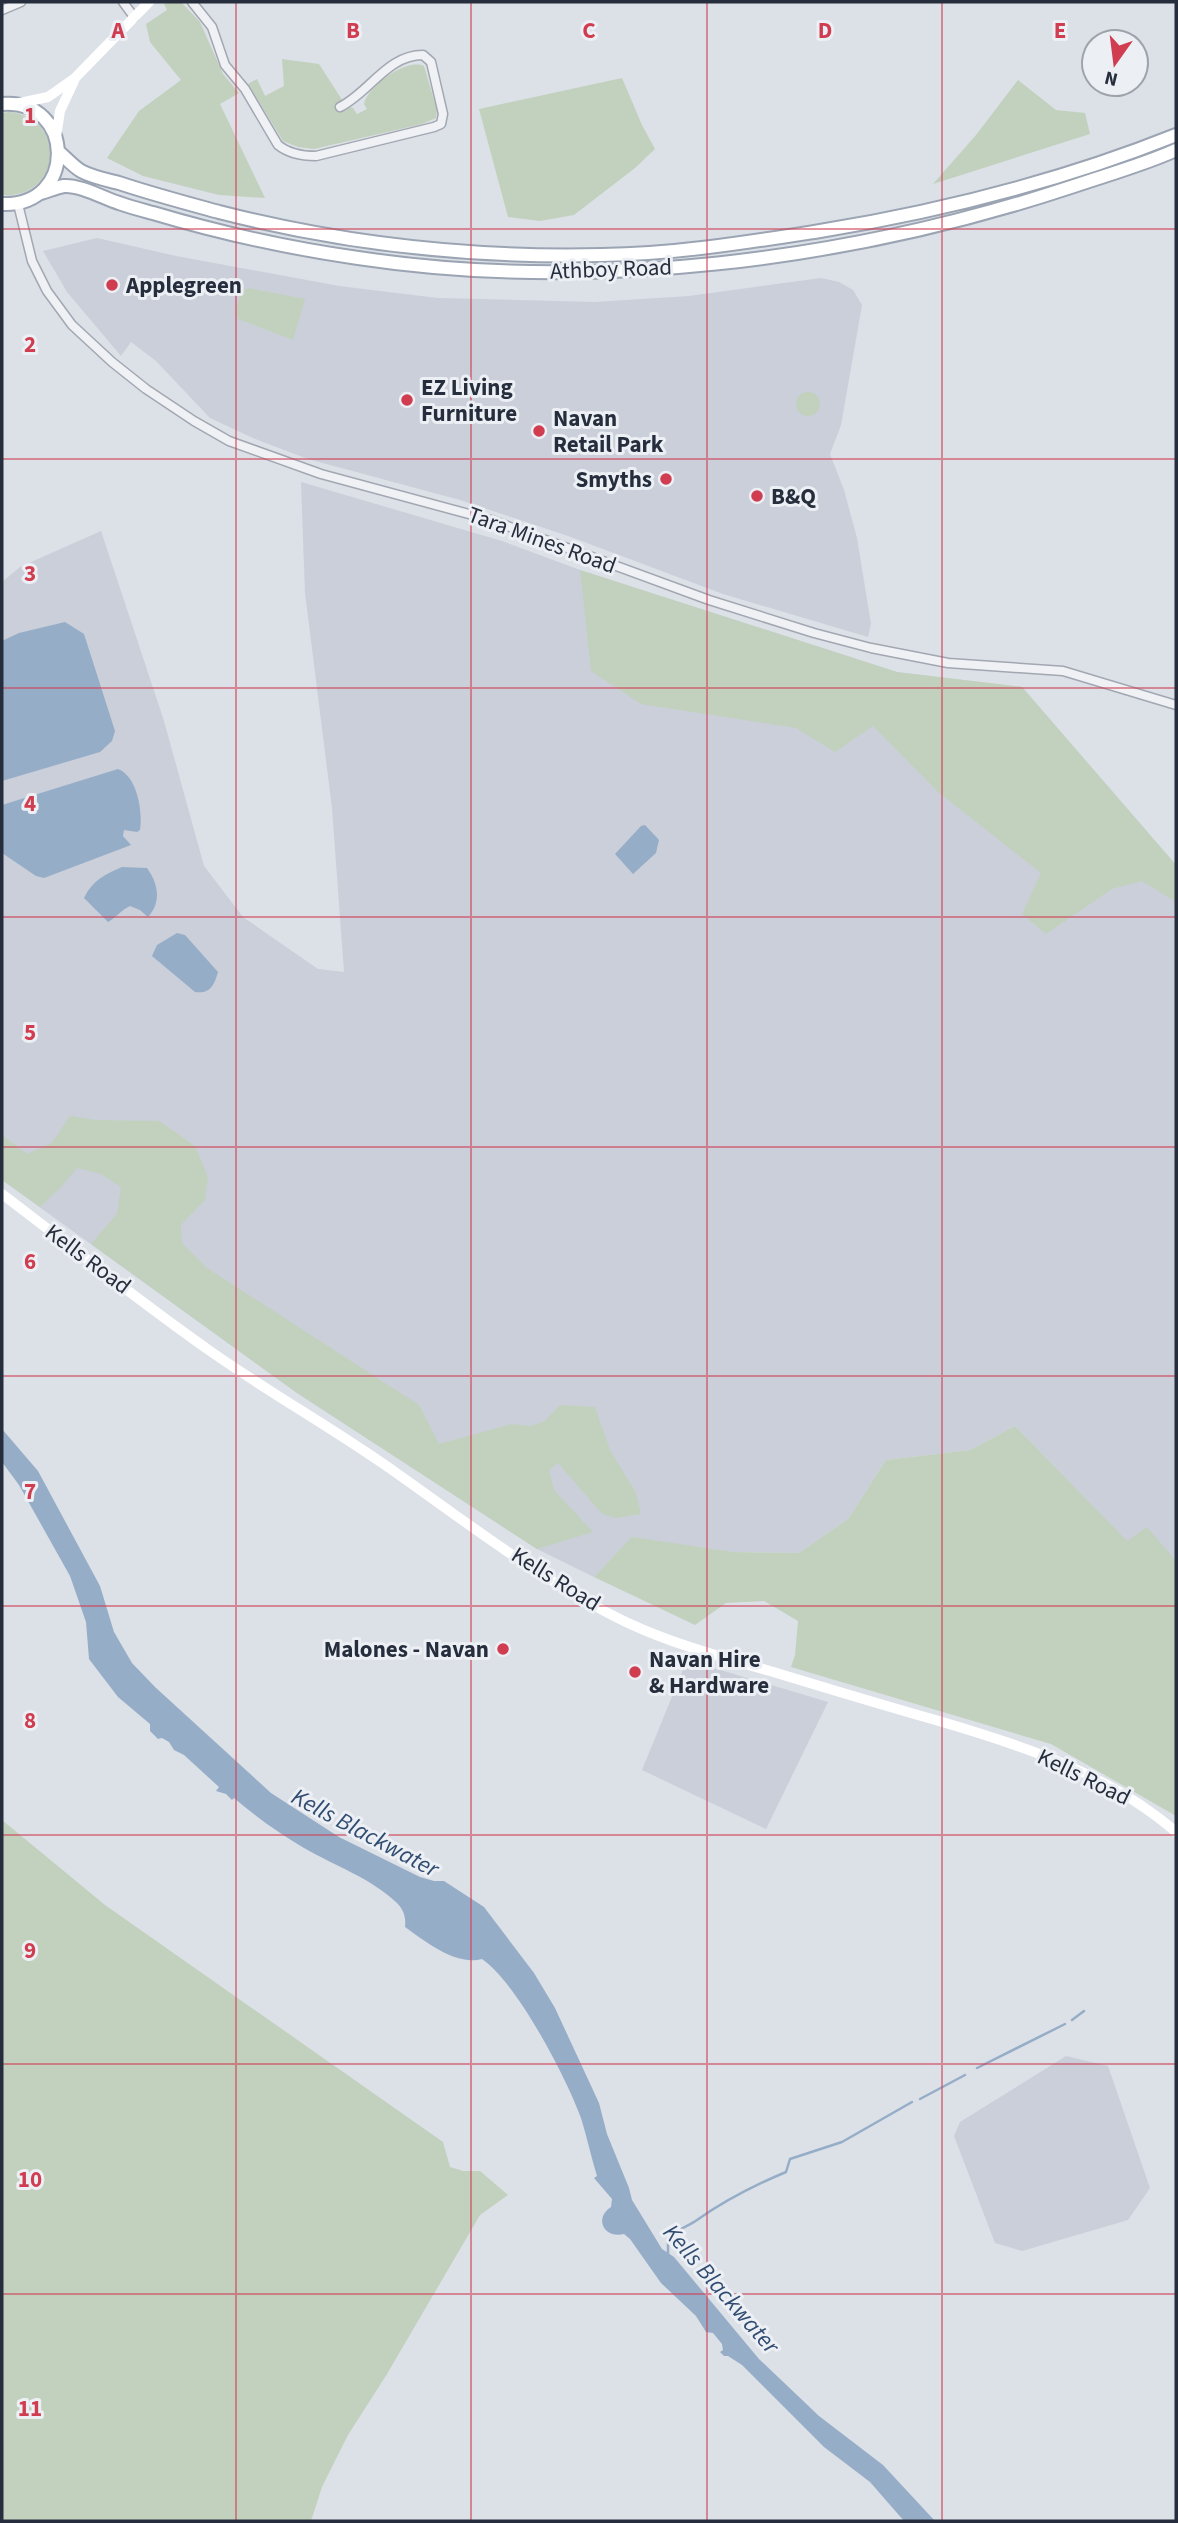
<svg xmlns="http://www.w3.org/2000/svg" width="1178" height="2523" font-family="'Source Sans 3',sans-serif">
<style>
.built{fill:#cacfd9}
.green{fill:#c2d1bd}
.water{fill:#96adc8}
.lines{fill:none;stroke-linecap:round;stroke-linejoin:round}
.stream{stroke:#96adc8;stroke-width:2.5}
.street-casing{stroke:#a2a7b1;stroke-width:11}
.primary-casing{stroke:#9ba4b3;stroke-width:16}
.street{stroke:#eff1f5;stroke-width:8}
.secondary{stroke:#fff;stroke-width:10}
.primary{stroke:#fff;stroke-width:12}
.grid{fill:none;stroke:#d03d50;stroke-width:2;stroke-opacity:0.55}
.poi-dot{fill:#d03d50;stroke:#eceff4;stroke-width:2.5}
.labels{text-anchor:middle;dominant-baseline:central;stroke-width:6;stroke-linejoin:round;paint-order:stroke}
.street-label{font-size:23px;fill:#262e3d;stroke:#eceff4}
.poi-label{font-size:23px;font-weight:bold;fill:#262e3d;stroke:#eceff4;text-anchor:start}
.water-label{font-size:24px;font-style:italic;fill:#304c71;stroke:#eceff4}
.grid-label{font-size:23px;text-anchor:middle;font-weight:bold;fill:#d03d50;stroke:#eceff4;stroke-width:6;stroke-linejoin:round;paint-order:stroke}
</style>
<rect width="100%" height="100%" fill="#dce0e7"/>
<path class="built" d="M97,238L176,256L339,286L438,298L595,302L689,296L821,278L839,282L853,290L862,305L841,425L830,454L844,490L857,538L871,624L868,637L723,594L571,537L460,500L308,459L253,438L210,418L156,361L131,342L121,356L67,292L43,251Z
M301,482L502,541L580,570L897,672L1022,687L1176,865V1561L1127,1542L1015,1426L970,1450L886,1460L848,1519L799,1553L733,1552L632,1538L594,1577L537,1549L297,1393L2,1180V582L20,567L101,531L164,721L204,866L243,917L318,969L344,972L332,808L305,593Z
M687,1660L828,1702L766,1829L642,1770Z
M1066,2056L1108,2066L1150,2188L1128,2220L1022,2251L995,2243L954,2136L960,2122Z"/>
<path class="green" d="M168,2H181L200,22L223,74L239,93L220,104L265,198L219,195L143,176L107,158L139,111L181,80L150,42L146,24L167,10L164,4Z
M282,59L319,64L346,106L353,108L357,114L367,109L364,104C368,86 406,58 424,66L437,110L436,118L422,124L314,149L298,147L283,141L248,84L257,79L265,96L284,86Z
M622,78L642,125L655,149L635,168L574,215L540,221L508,217L479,109Z
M1018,80L1056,110L1085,113L1090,134L933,184L976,135Z
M9,112C69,118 61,199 2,195V113Z
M248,288L305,299L293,340L238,319C234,309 239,293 248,288Z
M796 404a12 12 0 1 1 24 0a12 12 0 1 1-24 0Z
M580,570L897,672L1022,687L1176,865V902L1142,881L1112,889L1046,934L1022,914L1041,873L938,792L873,726L835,752L796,728L641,704L591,671Z
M70,1116L97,1120L159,1121L195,1146L208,1177L205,1200L181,1225L182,1243L207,1268L419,1405L439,1444L512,1424L531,1426L545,1421L560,1405L595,1407L610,1450L636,1493L641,1514L616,1518L602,1514L558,1463L549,1470L554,1490L593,1532L537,1549L297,1393L91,1244L117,1214L121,1187L101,1174L77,1168L63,1185L40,1207L2,1180V1135L27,1154L52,1143Z
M1015,1426L1127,1541L1147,1527L1176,1561V1816L1051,1744L791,1667L795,1655L798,1621L764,1601L726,1603L695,1625L594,1577L632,1537L733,1552L799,1553L848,1519L886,1460L970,1450Z
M2,1820L105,1905L443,2142L450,2167L463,2171H480L508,2195L480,2215L387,2374L348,2435L322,2487L311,2521H2Z"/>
<path class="water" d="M65,622L84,634L115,731L112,741L100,752L2,781V641L19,633Z
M118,769C137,776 143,811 140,830L137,832L124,830L123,836L131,845L44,878L36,876L2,853V805Z
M645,825L659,840L656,853L633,874L615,854L641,826Z
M122,867L147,868C158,883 162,902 148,917L140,910L130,906C121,910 117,917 108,922L84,898C92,881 105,874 122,867Z
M177,933L185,935L218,972C214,985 211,994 195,992L152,956L157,945Z
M2,1429L38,1471L100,1586L114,1632L132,1663L155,1687L271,1793L339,1837L420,1877L434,1881H444L484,1907L534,1973L555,2008L599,2103L607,2134L629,2188L632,2200L662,2249L674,2257L759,2359L819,2416L883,2465L935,2521H904L870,2482L824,2447L742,2365L728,2356H724L720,2352L723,2350L722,2344L713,2333L706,2332L696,2316L661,2283L630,2239L624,2234C605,2239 593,2219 611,2207L612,2199L594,2178L597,2176C591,2157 587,2137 581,2118C566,2077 517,1983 482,1959C456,1966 426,1942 405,1927C406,1918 404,1910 397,1903C371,1878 335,1866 304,1848C280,1834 256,1817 234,1798L232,1800L226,1794L216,1791L219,1787L184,1755L174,1750L169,1742L162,1738L158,1739L150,1731V1724L118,1697L89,1659L86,1622L70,1576L19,1485L2,1462Z"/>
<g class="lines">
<path class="stream" d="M1072,2020L1084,2011
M977,2068L1065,2024
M920,2099L965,2075
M668,2257V2238C677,2229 687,2227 697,2220C724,2201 755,2185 786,2172L790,2159L842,2142L912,2102"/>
<defs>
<path id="street" d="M123,2L134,17
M192,2L212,27L225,65L245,89L278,145C289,154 302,156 316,156L434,127L441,124L443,114L431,62L423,55C387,55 370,92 340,107
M2,10L21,2
M18,204L32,261L47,291L72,325L112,362L146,389L194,421L229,441L321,474L491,520L709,600L814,633L871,648L948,663L1063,671L1176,705"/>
<path id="primary" d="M2,104C75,98 78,207 2,204
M59,152C66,158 73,166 81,171C92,177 107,180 119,183C152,194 186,203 219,212C344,244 474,258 602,255C675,254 749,242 820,231C942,211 1061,181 1176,135
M41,193C48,191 57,187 64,186C81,185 103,198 119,203C130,207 142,210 153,213C220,233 288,248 358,258C592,293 847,261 1071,187C1106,175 1143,165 1176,150"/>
</defs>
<use href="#street" class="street-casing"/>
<use href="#primary" class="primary-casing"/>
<use href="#street" class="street"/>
<path class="secondary" d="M15,104L48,97L75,78L149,2
M56,137L60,111L74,81
M2,1194C72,1247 141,1303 213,1353C273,1395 336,1430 395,1472C470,1525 545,1583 628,1623C673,1644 722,1657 770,1671C826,1688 882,1705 939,1721C1024,1746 1108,1773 1176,1832"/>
<use href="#primary" class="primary"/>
</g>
<path class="grid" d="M236,2V2521M471,2V2521M707,2V2521M942,2V2521M2,229H1176M2,459H1176M2,688H1176M2,917H1176M2,1147H1176M2,1376H1176M2,1606H1176M2,1835H1176M2,2064H1176M2,2294H1176"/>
<g class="poi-dot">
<circle cx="112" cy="285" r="7"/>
<circle cx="407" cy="400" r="7"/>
<circle cx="539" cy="431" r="7"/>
<circle cx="666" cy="479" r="7"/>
<circle cx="757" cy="496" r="7"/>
<circle cx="503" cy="1649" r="7"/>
<circle cx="635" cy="1672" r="7"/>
</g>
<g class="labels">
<g class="street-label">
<text transform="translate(611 269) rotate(-2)">Athboy Road</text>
<text transform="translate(542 540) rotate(20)">Tara Mines Road</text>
<text transform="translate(88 1259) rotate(37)">Kells Road</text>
<text transform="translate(556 1579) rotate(32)">Kells Road</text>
<text transform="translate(1084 1777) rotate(26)">Kells Road</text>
</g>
<g class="poi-label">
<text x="126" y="285">Applegreen</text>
<text x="421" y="387">EZ Living<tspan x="421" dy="26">Furniture</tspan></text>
<text x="553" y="418">Navan<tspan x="553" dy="26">Retail Park</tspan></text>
<text x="652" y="479" text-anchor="end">Smyths</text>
<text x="771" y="496">B&amp;Q</text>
<text x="489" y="1649" text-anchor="end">Malones - Navan</text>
<text x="649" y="1659">Navan Hire<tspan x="649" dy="26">&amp; Hardware</tspan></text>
</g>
<g class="water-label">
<text transform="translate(365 1833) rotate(28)">Kells Blackwater</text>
<text transform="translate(721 2289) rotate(49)">Kells Blackwater</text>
</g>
</g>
<g class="grid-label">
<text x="118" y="38">A</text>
<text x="353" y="38">B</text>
<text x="589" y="38">C</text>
<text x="825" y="38">D</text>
<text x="1060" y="38">E</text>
<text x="30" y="123">1</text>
<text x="30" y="352">2</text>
<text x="30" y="581">3</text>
<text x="30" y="811">4</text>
<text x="30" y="1040">5</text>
<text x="30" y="1269">6</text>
<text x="30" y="1499">7</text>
<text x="30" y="1728">8</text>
<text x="30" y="1958">9</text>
<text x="30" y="2187">10</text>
<text x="30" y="2416">11</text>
</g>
<rect width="1178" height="2523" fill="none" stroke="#262e3d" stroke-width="7"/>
<g transform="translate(1115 63) rotate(194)"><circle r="33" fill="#eceff4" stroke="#9da2ab" stroke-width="2"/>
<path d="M0-5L12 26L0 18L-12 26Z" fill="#d03d50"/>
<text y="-10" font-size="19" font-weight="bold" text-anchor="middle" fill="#262e3d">N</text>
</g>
</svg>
